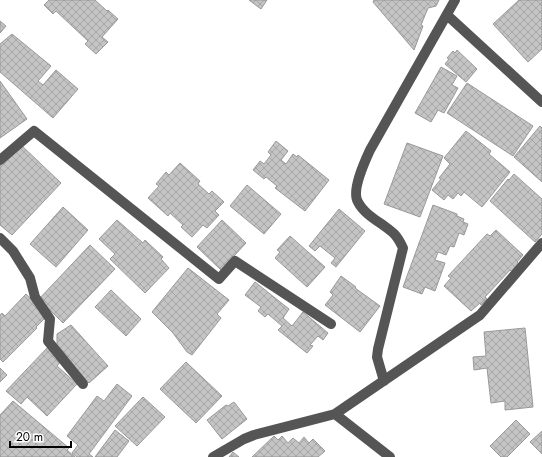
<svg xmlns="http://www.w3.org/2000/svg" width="542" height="457" font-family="Jost,sans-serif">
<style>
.building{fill:url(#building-cross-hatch);stroke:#999}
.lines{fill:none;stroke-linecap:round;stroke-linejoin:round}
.minor{stroke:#555;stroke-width:10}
</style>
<defs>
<pattern id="building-cross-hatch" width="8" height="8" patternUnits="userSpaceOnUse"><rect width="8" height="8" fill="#c4c4c4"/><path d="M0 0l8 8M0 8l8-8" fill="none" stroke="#a7a7a7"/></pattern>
</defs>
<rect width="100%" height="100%" fill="#fff"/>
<path class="building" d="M49,0H95L107,11L108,10L118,19L102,37L108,42L96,54L85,44L88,41L56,11L53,14L44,5Z
M249,0H267L261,9Z
M374,0H439L436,6L428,8L421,25L423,26L414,50L373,2Z
M519,0H542V49L528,62L493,24Z
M0,21L6,26L0,33Z
M12,34L51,66L38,81L43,85L56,70L78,89L53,118L0,72V44Z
M457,50L477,69L466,82L445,64L449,59L447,58L453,51L455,53Z
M441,67L457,76L452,85L458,88L444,113L438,110L431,122L415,113Z
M0,81L27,119L0,138Z
M467,83L533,126L513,156L447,113Z
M540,126L542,128V182L514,157Z
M466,131L491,151L489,154L510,172L482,207L464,192L461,196L458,193L453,199L448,195L444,200L432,190L441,179L439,178L450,164L444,158Z
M276,141L288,151L281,160L286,164L293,154L297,157L298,155L329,180L305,211L275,188L277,186L266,177L264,179L253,170L260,161L264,164L271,155L268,152Z
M407,143L443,156L420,217L384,204Z
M20,144L61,183L12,235L0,225V166Z
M180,163L200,181L198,184L209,194L212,191L224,202L215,211L219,215L207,228L203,225L192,237L181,227L183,225L170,213L168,216L148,198L159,186L156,184L166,172L169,175Z
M514,174L542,199V234L535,242L490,201L508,179L509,180Z
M247,185L281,214L264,234L230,206Z
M433,205L457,214V216L464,219L463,222L468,224L464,235L459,233L454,247L450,246L446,255L438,252L435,260L445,263L435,291L425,287L422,294L403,287Z
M63,207L88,230L56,267L30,244Z
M339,209L365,231L336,267L331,263L335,258L320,246L315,251L309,246Z
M117,220L143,243L145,240L163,257L161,259L169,268L145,293L110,259L115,254L99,239Z
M222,220L246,243L221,270L197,247Z
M496,230L523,255L517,262L519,264L512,272L510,270L485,297L487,299L481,305L480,303L471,311L444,286L451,278L448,276L487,234L490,236Z
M290,236L325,267L307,287L275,258L280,252L277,250Z
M90,245L115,269L63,323L39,299Z
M188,268L229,300L217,314L221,318L192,355L187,352L173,333L152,312Z
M341,276L356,287L355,288L380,306L360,332L325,305L333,295L330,292Z
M255,282L289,309L283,318L292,326L303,312L328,333L323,340L318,336L310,345L313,346L307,353L278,330L282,326L268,314L265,317L258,311L261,307L245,295Z
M111,290L141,319L126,336L95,307Z
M26,294L48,315L36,327L37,328L3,362L0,359V315L2,313L5,316Z
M71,325L108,366L89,383L57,349V334Z
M525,328L533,407L505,410V401L491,403L487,368L474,370L473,357L486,356L484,332Z
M48,347L62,360L57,366L77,384L47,416L27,397L21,404L6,391Z
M186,362L222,396L196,423L160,389Z
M0,368L7,375L0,382Z
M117,384L132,396L89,454L93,457H77L72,453L78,445L67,436L97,396L104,401Z
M143,397L165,417L137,446L115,426Z
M13,401L69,448L67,450L75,457H0V415Z
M234,402L247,419L222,439L207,420L226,405L228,406Z
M516,420L530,434L507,457H501L490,446Z
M115,430L129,441L117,457H95Z
M542,431V454L530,442Z
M274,436L278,440L282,436L288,443L293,438L299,443L304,437L309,443L313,439L325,451L318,457H252Z
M233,452L239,457H229Z"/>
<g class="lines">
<path class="minor" d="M447,15L542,102
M0,160L34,131L219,279L235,261L331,324
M0,238L13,251L30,278L35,297L50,319L48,341L83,384
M384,381L377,357L378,349L403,248C397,235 394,233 383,225C374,219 363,212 358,202C351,191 365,161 370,150L455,0
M335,414L390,457
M213,457L244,439L254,435L335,414L480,315L542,243"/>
</g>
<path d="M10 441v6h61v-6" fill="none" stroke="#000000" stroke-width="2"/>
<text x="16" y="441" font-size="12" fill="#000000" stroke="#ffffff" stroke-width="3" paint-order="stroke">20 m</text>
</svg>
